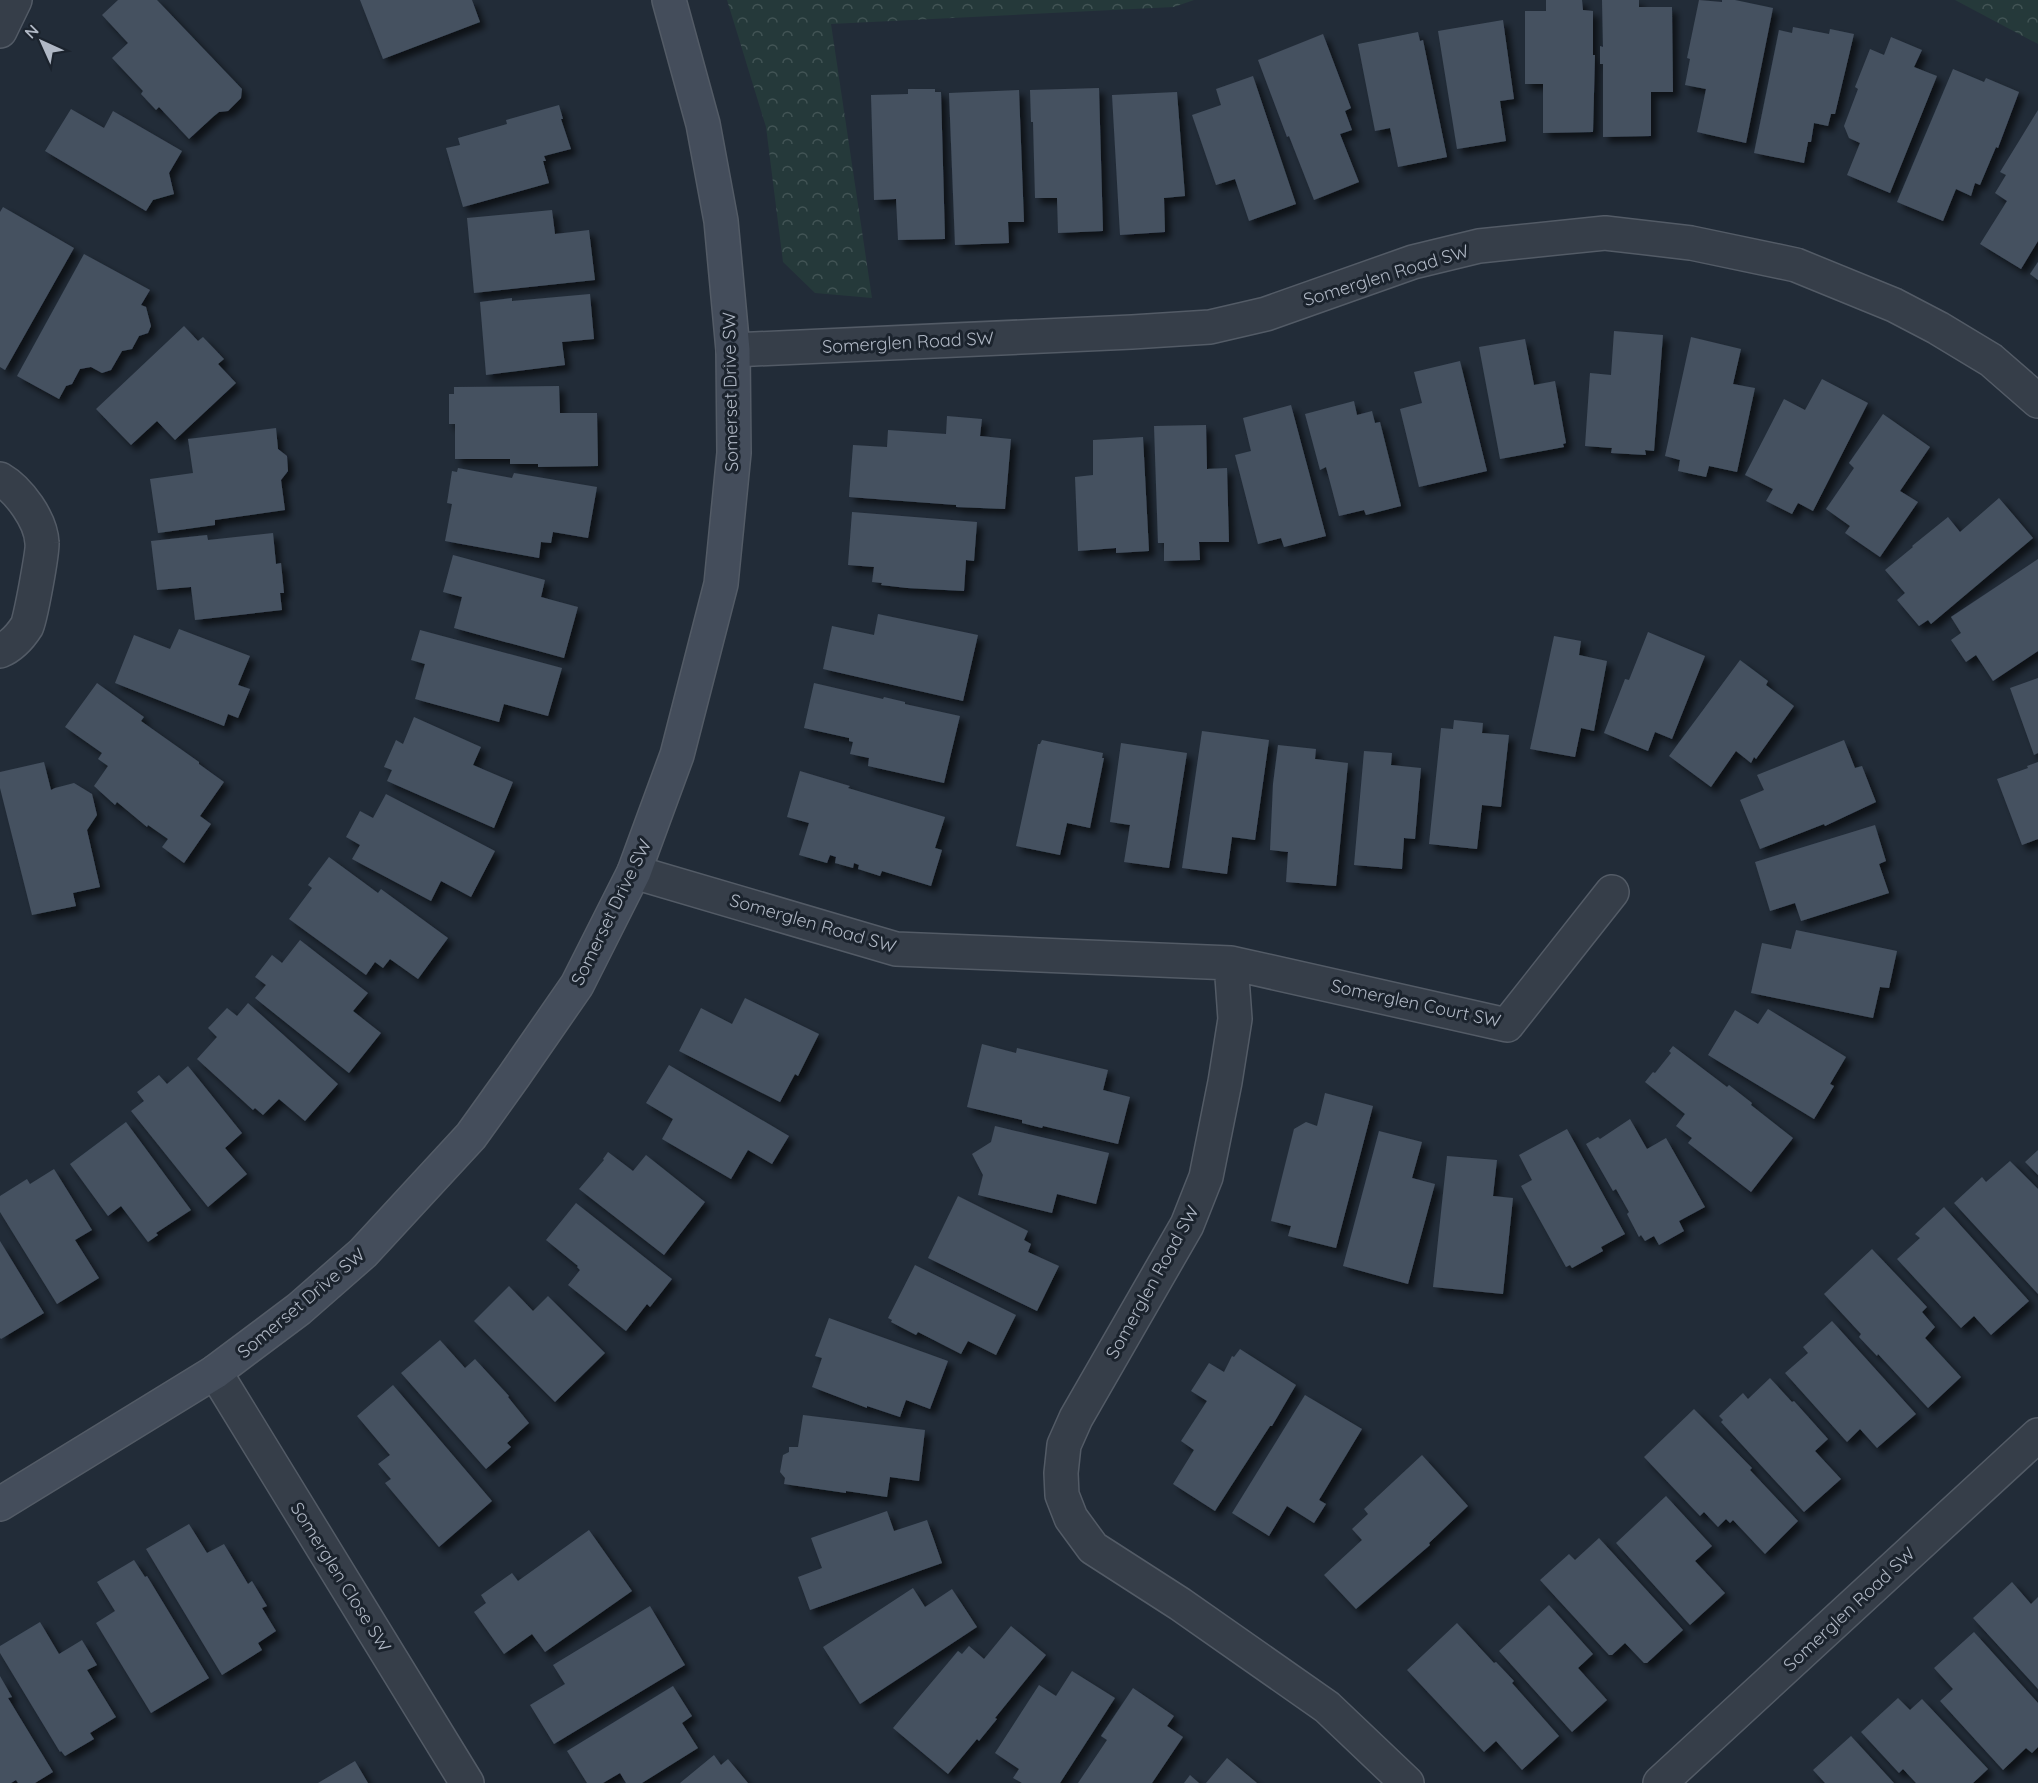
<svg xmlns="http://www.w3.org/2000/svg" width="2038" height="1783" font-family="Quicksand,sans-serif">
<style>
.forest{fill:url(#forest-crowns)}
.building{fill:#455160;filter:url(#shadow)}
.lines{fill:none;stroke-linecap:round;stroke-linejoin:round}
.street-casing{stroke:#535b66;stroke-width:36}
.secondary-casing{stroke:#535b66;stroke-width:36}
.street{stroke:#363e49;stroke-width:33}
.secondary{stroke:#444d5b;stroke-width:33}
.labels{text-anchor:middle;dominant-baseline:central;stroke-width:6;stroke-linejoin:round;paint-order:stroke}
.street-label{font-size:18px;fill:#b0b8c5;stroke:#1b232d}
</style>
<defs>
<pattern id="forest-crowns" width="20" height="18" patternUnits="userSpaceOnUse" patternTransform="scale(1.5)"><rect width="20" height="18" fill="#25393a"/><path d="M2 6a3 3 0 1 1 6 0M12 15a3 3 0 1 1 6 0" fill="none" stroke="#425455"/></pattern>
<filter id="shadow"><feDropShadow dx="5.5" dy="5.5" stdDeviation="3" flood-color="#0009"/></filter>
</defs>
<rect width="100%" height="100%" fill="#222c38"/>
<path class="forest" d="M727,0H1194L1174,7L831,24L872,298L815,293L783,262L766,127Z
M1955,0H2038V44Z"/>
<path class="building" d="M118,0H157L242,89L241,98L228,111L219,112L214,116L189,139L159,107L156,110L141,94L143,91L112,58L128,43L102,15Z
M360,0H472L480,22L383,59Z
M1546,0H1582L1583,10L1593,11V55H1595L1593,132L1543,133V84H1525V11H1546Z
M1602,0H1639V7H1672L1673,92H1651V136L1603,137V64H1600V46L1603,47Z
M1699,0L1722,2V0H1735L1773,8L1746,143L1697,132L1706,89L1685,85L1690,59L1687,58Z
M1503,20L1514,99L1500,101L1506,141L1457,149L1438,31Z
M1793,27L1829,34L1830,29L1854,34L1835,114H1831L1828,126L1814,123L1811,142H1808L1804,163L1754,153L1779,30L1792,33Z
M1418,32L1420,41L1423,40L1447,157L1398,167L1390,128L1375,131L1358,44Z
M1323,34L1351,108L1345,111L1352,130L1340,134L1359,182L1314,200L1289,136L1287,137L1258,60Z
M1891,37L1922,50L1914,67L1937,76L1890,193L1847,175L1860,143L1849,138L1844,126L1858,89L1855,87L1870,49L1884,55Z
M1953,69L1984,82L1986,78L2019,92L1998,148L1996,147L1980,185L1975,183L1971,196L1956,189L1943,221L1897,202Z
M1253,76L1296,204L1249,221L1235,179L1216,185L1192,115L1221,105L1216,89Z
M1099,88L1103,231L1058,233L1057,198H1035L1033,122H1031L1030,90Z
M908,89H935V92H941L945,239L898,240L896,199L874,200L871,95L908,94Z
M1019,90L1024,222H1008L1009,243L955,245L949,93Z
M1177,92L1185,196L1164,198L1165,232L1120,235L1112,95Z
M559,105L563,119H561L571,149L544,156L546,161H543L549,183L463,207L446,148L460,145L458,138L507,124L506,120Z
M71,109L104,128L113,111L182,151L169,173L174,194L153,200L146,211L45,151Z
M2038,110V241L2021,269L1980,244L2007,201L1995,193L2006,175L2000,172Z
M3,207L74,248L5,370L0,367V212Z
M552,210L555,234L589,230L595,280L474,293L467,218Z
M84,254L150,290L141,305L146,307L151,326L148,333L139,336L132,349L122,351L111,370L102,373L91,367L80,369L72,384L66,386L59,399L17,376Z
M2038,262V280L2030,274Z
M590,294L594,339L562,342L565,365L486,375L480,302L512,298V301Z
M184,326L198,341L203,337L224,359L218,364L236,383L175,440L157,421L131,445L96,409Z
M1614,331L1663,335L1654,451L1645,450L1646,455L1611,453L1612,448L1585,446L1590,373L1611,375Z
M1691,337L1741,349L1733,384L1755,388L1737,472L1709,466L1706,477L1678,471L1680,460L1665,456Z
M1525,339L1534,385L1555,381L1566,443L1563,444L1564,447L1500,459L1479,347Z
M1460,361L1487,471L1419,487L1400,409L1422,403L1414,372Z
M1822,379L1868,403L1813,511L1798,503L1792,514L1766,501L1773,489L1745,475L1784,399L1805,410Z
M559,386L560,413H597L598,466L538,467V464H510V459H455V424H449V394H454V387Z
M1354,401L1357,415L1372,411L1375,423L1380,422L1401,506L1366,515L1364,510L1339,516L1326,467L1320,470L1305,414Z
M1291,405L1326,536L1284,547L1281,538L1258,544L1235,455L1251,451L1243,418Z
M1883,414L1930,447L1900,491L1918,502L1880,557L1845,533L1850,526L1826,509L1854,468L1849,463Z
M947,416L982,419L980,436L1011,439L1005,509L956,507V505L849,497L853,445L887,447L888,430L946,434Z
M1206,425L1207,469L1227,468L1229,542H1199L1200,560L1164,561V543H1158L1154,426Z
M276,428L278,449L287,456L288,471L281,480L285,510L215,520V525L158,533L150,479L193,473L188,439Z
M1143,437L1149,551L1116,553V548L1078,551L1075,477L1093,475V440Z
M458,468L512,478L514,473L597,487L588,538L553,532L551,543L541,542L539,558L445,541L452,504L447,503L452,471L457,472Z
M1999,498L2033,538L1931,624L1928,620L1919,626L1897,600L1905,593L1885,570L1913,547L1912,546L1948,517L1960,532Z
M852,512L977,522L974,561L966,560L964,591L907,588L881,585L882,583L872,582L874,567L848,565Z
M273,533L276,564L281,563L284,593H280L282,610L195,620L191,587L157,590L151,541L207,535L208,540Z
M453,555L545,580L541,597L578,607L564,658L454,628L462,597L443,592Z
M2038,559V651L1993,681L1976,655L1966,662L1951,640L1961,633L1951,617Z
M878,614L978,635L963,701L823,669L832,626L874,635Z
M179,629L250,656L238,685L250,689L238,718L228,714L224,726L115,683L134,635L170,649Z
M420,630L562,668L548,716L504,704L499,722L415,699L425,664L411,660Z
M1648,632L1705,656L1672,739L1655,732L1648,751L1604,733L1625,679L1629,680Z
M1554,636L1581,641L1579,655L1607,661L1594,731L1581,728L1575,757L1530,749Z
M1740,660L1768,681L1766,685L1794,706L1756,759L1754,757L1751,763L1736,751L1711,787L1669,756Z
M2038,678V753L2034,755L2010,688Z
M97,683L144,717L141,721L199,762V764L224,782L200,816L211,824L184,863L162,847L168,839L148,825L147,827L117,802L115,805L94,786L108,766L98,759L102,753L65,727Z
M814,683L883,699L884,697L905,702V704L960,716L944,783L868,766L869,758L850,754L853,742L849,741V738L804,728Z
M414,717L481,747L473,765L513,782L494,828L387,781L392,770L384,767L396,740L403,744Z
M1454,720L1483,723L1482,733L1509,735L1501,807L1482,805L1477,849L1429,844L1441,728L1453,729Z
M1202,731L1269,740L1255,840L1232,837L1227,874L1182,868Z
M1042,740L1103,753L1102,758H1104L1090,828L1067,823L1060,855L1016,846L1038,744H1040Z
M1844,740L1855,768L1862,766L1876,802L1825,826L1824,824L1760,849L1740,800L1764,790L1757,775Z
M1121,743L1187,753L1169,868L1124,862L1130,825L1110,822Z
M1278,745L1316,749L1315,759L1348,763L1336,886L1286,882L1288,852L1270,850L1273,784Z
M1364,751L1392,753L1391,765L1421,768L1415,839L1404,838L1402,869L1354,865Z
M44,762L51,790L55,788L74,783L92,794L97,815L87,830L100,887L73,893L76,906L32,915L0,788V772Z
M2038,762V839L2022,845L1997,779L2028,768L2027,766Z
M800,771L850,786L848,788L945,817L935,848L942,850L931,886L882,871L880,876L858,869L859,865L854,863L853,868L835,863L836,857L830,855L827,863L799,855L809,823L787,817Z
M386,794L495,851L471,897L441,881L431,901L352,859L360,845L346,837L360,811L373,818Z
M1875,825L1886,861L1879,864L1889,893L1801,921L1795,903L1770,911L1755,862Z
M329,857L378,893L381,889L448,938L418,979L390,959L383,968L375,962L366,975L289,919L312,888L308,885Z
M1796,930L1897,951L1889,988L1880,987L1873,1018L1751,993L1762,943L1791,949Z
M300,940L368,993L353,1011L381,1033L349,1073L255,998L266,985L255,977L272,955L282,963Z
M745,998L819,1034L798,1076L795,1074L780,1102L679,1051L701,1008L732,1024Z
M248,1003L338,1084L305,1121L279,1099L263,1115L255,1108L253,1110L197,1059L217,1037L208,1028L227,1008L237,1016Z
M1768,1009L1846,1057L1830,1084L1834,1086L1814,1119L1708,1055L1735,1010L1758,1024Z
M982,1044L1016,1053L1017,1048L1108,1070L1103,1090L1130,1097L1118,1144L1043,1126L1042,1128L1022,1123V1120L967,1107Z
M1673,1046L1727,1087L1729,1085L1752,1103L1751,1105L1793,1138L1751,1192L1688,1143L1692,1138L1676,1126L1685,1114L1645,1082L1653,1072L1655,1073L1671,1053L1669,1051Z
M669,1065L789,1136L772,1164L748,1150L731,1179L662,1139L673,1119L646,1103Z
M188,1066L242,1133L225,1148L247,1174L208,1207L131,1111L144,1101L137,1092L159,1075L167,1084Z
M1325,1093L1373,1106L1336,1248L1288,1236L1291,1226L1271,1221L1294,1129L1306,1122L1317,1126Z
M1630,1119L1647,1149L1666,1138L1705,1207L1679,1221L1684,1231L1659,1245L1654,1236L1645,1241L1641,1235L1639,1237L1627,1214L1629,1212L1616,1189L1613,1191L1586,1144L1598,1137L1600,1139Z
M126,1122L191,1210L156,1233L158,1235L148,1242L121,1206L108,1216L70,1164Z
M995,1126L1109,1153L1096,1204L1057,1194L1052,1213L978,1195L983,1175L972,1154L991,1142Z
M1567,1129L1625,1234L1601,1247L1603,1251L1572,1268L1570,1265L1566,1267L1521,1186L1532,1180L1519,1155Z
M1379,1131L1422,1142L1412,1178L1435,1184L1408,1284L1343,1266Z
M2038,1150V1175L2025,1162Z
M608,1152L633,1171L646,1155L705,1202L664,1255L579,1189L604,1160L603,1159Z
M1447,1156L1497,1160L1493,1196L1513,1198L1503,1294L1433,1287Z
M2010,1161L2038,1189V1294L1954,1203L1982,1177L1986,1182Z
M54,1169L92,1230L75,1240L99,1278L57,1304L0,1212V1196L27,1179L30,1184Z
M958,1196L1028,1231L1024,1240L1031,1244L1028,1252L1059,1266L1037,1311L928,1258Z
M576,1203L672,1279L650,1307L647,1304L626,1331L568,1285L580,1270L577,1267L578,1266L546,1240Z
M1944,1207L2029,1301L1991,1335L1974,1316L1961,1328L1897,1259L1920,1238L1915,1234Z
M0,1241L44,1313L1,1339L0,1338Z
M1872,1249L1927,1307L1922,1312L1935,1327L1925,1338L1961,1377L1928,1408L1878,1354L1877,1356L1859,1337L1861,1334L1824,1294Z
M915,1265L1016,1315L996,1355L968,1341L961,1354L918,1332L916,1335L891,1322L892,1320L888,1318Z
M509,1286L533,1311L548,1296L605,1353L555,1402L474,1321Z
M829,1318L948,1361L930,1409L906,1400L900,1417L867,1406V1408L812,1387L822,1358L815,1356Z
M1832,1321L1916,1414L1877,1448L1860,1429L1847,1442L1785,1373L1808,1353L1803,1347Z
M440,1340L465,1368L475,1359L509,1396L508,1397L529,1423L507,1443L511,1447L486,1469L401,1373Z
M1240,1349L1296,1385L1272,1426H1270L1215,1511L1173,1484L1194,1450L1181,1441L1207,1401L1191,1391L1209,1363L1224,1372L1232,1356L1234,1357Z
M1770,1378L1792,1402L1794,1401L1828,1439L1815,1451L1841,1479L1804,1512L1721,1422L1723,1420L1719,1416L1743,1393L1748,1399Z
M393,1385L492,1501L439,1547L385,1483L391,1479L378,1464L390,1455L357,1416Z
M1305,1395L1362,1429L1319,1500L1326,1504L1314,1523L1287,1506L1269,1536L1232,1513Z
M1694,1409L1752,1468L1750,1470L1798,1521L1765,1554L1733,1520L1730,1523L1726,1519L1718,1527L1704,1512L1700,1516L1644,1457Z
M803,1415L925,1430L919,1481L890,1477L887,1497L846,1491V1493L784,1484L785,1478L780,1472L783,1455L789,1452V1447H798Z
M1422,1455L1468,1506L1429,1543L1430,1545L1356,1609L1324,1575L1362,1540L1352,1529L1368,1514L1364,1509Z
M1666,1496L1712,1546L1695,1561L1725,1593L1690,1625L1616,1543Z
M887,1511L894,1531L927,1520L942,1563L810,1610L798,1577L822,1568L811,1538Z
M189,1524L207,1553L224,1544L248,1584L252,1581L267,1606L262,1608L276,1631L258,1643L262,1650L222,1675L146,1549Z
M589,1530L632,1591L545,1652L532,1634L504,1654L474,1612L486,1603L481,1595L512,1573L518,1581Z
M1599,1538L1683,1630L1647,1663H1644L1625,1643L1612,1655H1609L1540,1580L1569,1554L1575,1560Z
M134,1560L145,1577L147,1576L209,1678L151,1713L96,1623L115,1611L97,1582Z
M2012,1582L2031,1604L2038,1597V1689L1973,1618Z
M913,1588L925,1607L952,1589L977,1627L860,1704L823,1647Z
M1549,1605L1593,1654L1578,1668L1607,1700L1572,1732L1499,1651Z
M650,1606L685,1665L554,1744L530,1705L565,1684L553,1665Z
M40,1622L59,1654L82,1640L97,1665L87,1670L116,1717L90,1733L94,1739L65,1756L61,1751L60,1752L0,1653V1646Z
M1457,1623L1494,1663L1496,1662L1514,1681L1512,1683L1559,1736L1522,1770L1496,1741L1484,1752L1407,1670Z
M1011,1626L1046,1655L995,1718L997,1719L979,1741L977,1739L948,1774L893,1728L958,1651L962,1654L969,1646L984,1659Z
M1974,1632L2038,1703V1747L2032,1753L2026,1748L2003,1770L1940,1701L1953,1689L1934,1668Z
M1072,1671L1115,1698L1060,1783H1022L1013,1778L1019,1769L995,1753L1039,1685L1056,1696Z
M0,1676L12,1697L8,1698L53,1772L35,1783H18L16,1780L11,1783H0Z
M673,1686L692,1716L682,1723L698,1748L642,1783H626L620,1773L603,1783H587L567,1751Z
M1133,1688L1174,1716L1167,1726L1183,1737L1152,1783H1078L1107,1740L1101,1736Z
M1898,1698L1910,1710L1922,1699L1988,1769L1973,1783H1916L1903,1769L1899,1773L1861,1732Z
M1851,1736L1894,1783H1825L1813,1770Z
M714,1755L721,1765L728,1759L748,1783H680Z
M1227,1758L1257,1783H1206Z
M355,1761L368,1783H318Z
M1190,1775L1199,1783H1184Z"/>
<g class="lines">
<defs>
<path id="street" d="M0,31L15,0
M733,350L1132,332L1210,327L1266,314L1413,262L1479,246L1605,233L1691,243L1796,265L1894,305L1938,328L1991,360L2038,401
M0,479C19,490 41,520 42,543C43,551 30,621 27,626C20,637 12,646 0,651
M634,872L896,949L1231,963L1507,1025L1612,892
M1231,963L1235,1019L1225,1082L1206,1177L1187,1225L1076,1418L1064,1445L1061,1473L1062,1495L1071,1518L1093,1548L1180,1604L1327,1707L1407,1783
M215,1372L467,1783
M1660,1783L2038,1435"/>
<path id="secondary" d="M0,1504L215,1372L299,1309L363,1253L471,1136L514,1076L577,985L634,872L677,755L721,584L734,453L733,350L721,221L703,124L669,0"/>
</defs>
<use href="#street" class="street-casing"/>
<use href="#secondary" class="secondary-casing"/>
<use href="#street" class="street"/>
<use href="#secondary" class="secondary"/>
</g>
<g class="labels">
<g class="street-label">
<text transform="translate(1386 275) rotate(-17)">Somerglen Road SW</text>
<text transform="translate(908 342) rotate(-3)">Somerglen Road SW</text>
<text transform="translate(730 392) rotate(-91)">Somerset Drive SW</text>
<text transform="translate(611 912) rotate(-64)">Somerset Drive SW</text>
<text transform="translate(813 923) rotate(16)">Somerglen Road SW</text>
<text transform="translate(1416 1003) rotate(12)">Somerglen Court SW</text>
<text transform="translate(1152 1282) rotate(-61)">Somerglen Road SW</text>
<text transform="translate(301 1303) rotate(-40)">Somerset Drive SW</text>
<text transform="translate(341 1577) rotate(58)">Somerglen Close SW</text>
<text transform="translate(1849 1609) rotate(-43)">Somerglen Road SW</text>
</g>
</g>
<g transform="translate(42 42) rotate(315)" stroke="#1b232d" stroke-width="4.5" paint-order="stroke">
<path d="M0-4.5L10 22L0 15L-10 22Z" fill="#b0b8c5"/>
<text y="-9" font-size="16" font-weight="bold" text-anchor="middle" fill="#b0b8c5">N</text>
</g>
</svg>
